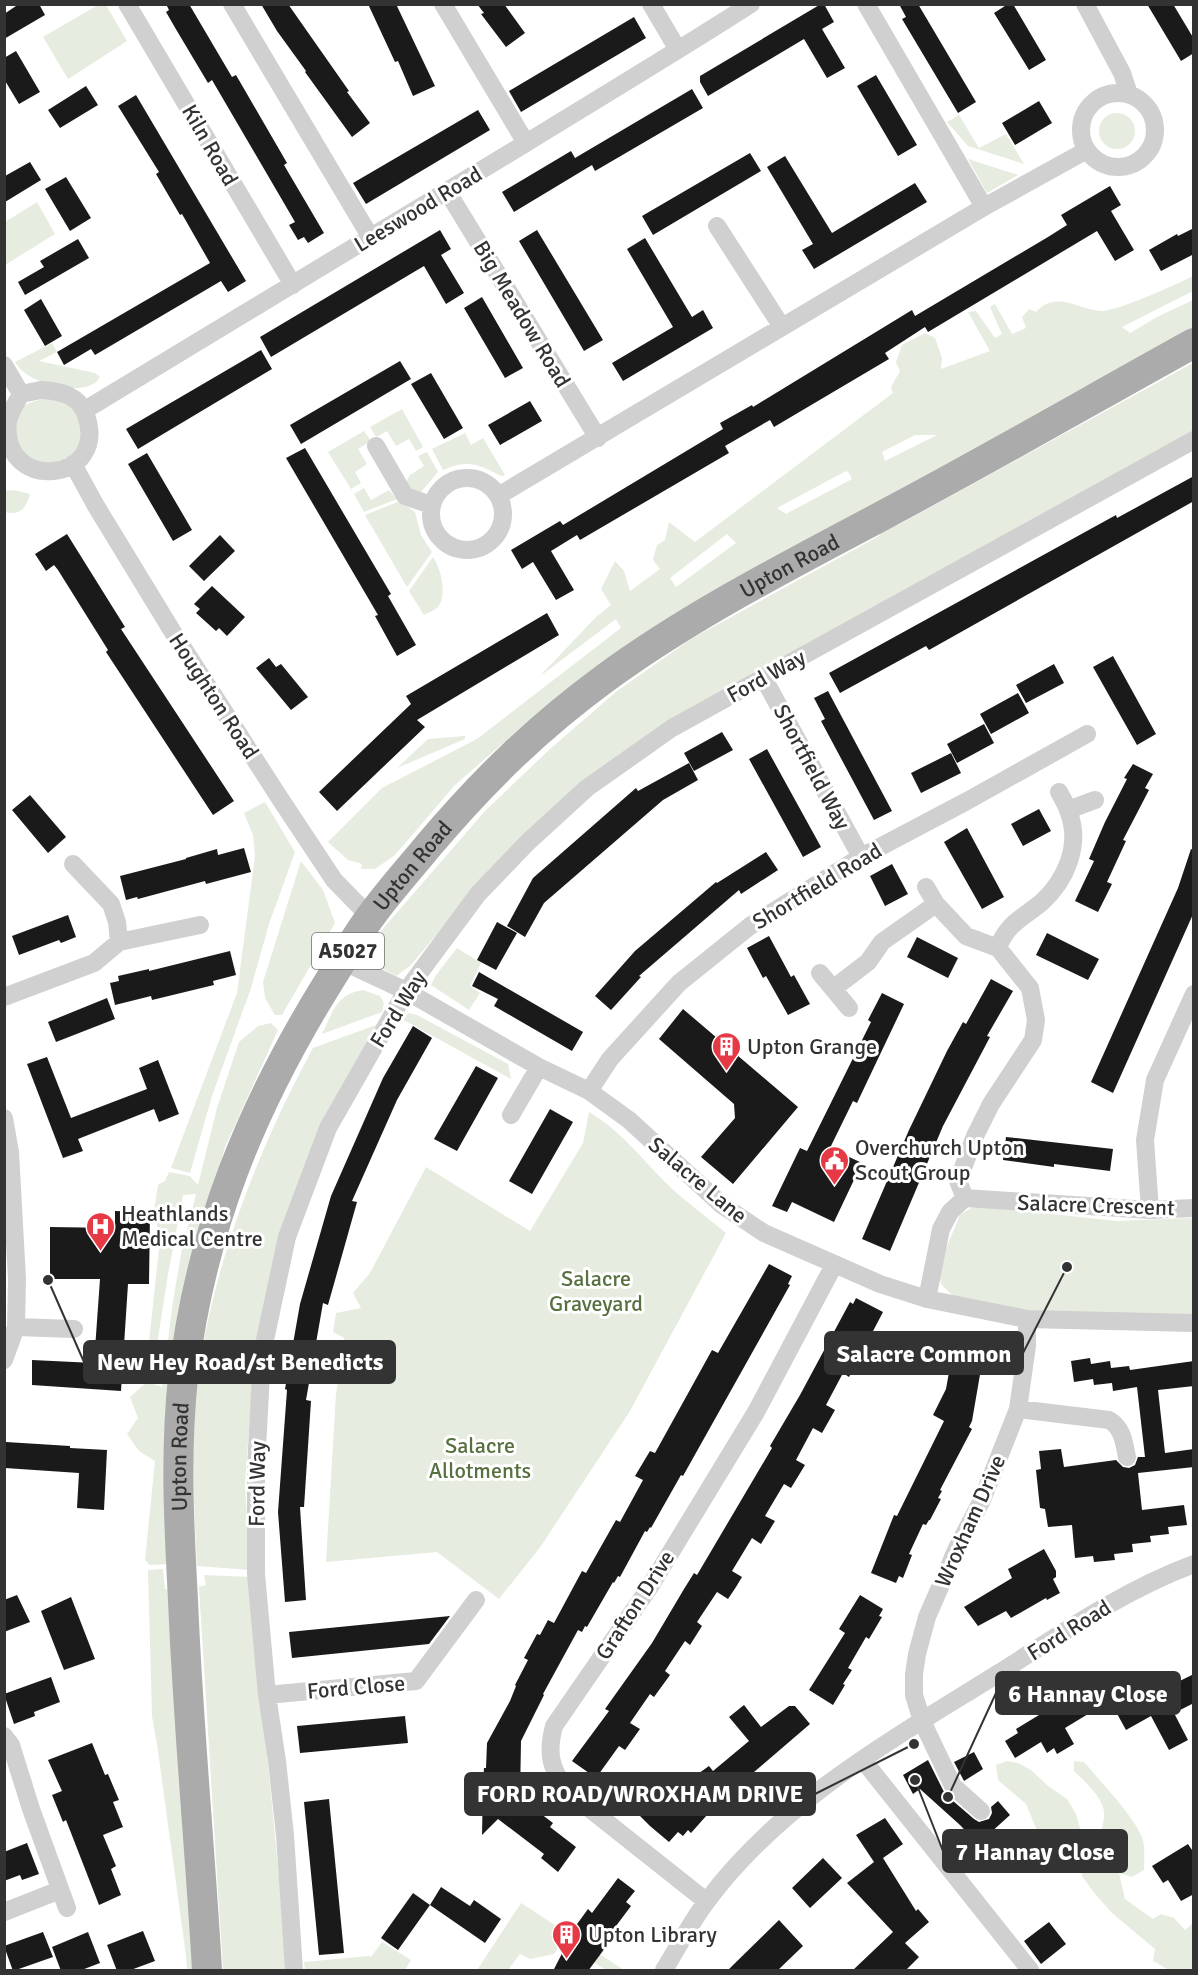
<svg xmlns="http://www.w3.org/2000/svg" width="1198" height="1975" font-family="Signika,sans-serif">
<style>
.green{fill:#e6ecdf;fill-rule:evenodd}
.building{fill:#1a1a1a}
.lines{fill:none;stroke-linecap:round;stroke-linejoin:round}
.street{stroke:#d0d0d0;stroke-width:18}
.primary{stroke:#ababab;stroke-width:30}
.labels{text-anchor:middle;dominant-baseline:central;stroke-width:6;stroke-linejoin:round;paint-order:stroke}
.shield{fill:#fff;stroke:#707070;stroke-width:1.5}
.shield-label{font-size:21px;font-weight:bold;fill:#333}
.street-label{font-size:22px;fill:#333;stroke:#fff}
.poi-label{font-size:22px;fill:#333;stroke:#fff;text-anchor:start}
.park-label{font-size:22px;fill:#56703f;stroke:#fff}
.leader{fill:none;stroke:#333;stroke-width:2}
.callout-dot{fill:#333;stroke:#fff;stroke-width:2}
.callout{fill:#333;stroke:#333;stroke-width:2}
.callout-label{font-size:24px;text-anchor:middle;font-weight:bold;fill:#fff}
</style>
<rect width="100%" height="100%" fill="#fff"/>
<path class="green" d="M106,5L127,41L68,79L43,37L98,5Z
M1099 131a18 18 0 1 1 36 0a18 18 0 1 1-36 0Z
M959,115L979,148L1006,134L1024,164L968,146L947,122Z
M968,159L1018,175L987,193Z
M37,202L55,234L5,265V222Z
M1193,276V291L1122,327L1130,333L1157,317L1193,300V333L534,716L455,785L395,855L375,869H361L362,864L348,860L328,842L382,788L477,739L621,628L616,619L539,677L596,617L611,605L601,589L615,561L624,571L630,591L660,569L653,560L657,545L665,540L669,522L695,542L893,393L891,387L900,371L896,362L902,345L925,333L935,338L942,358L941,369L990,351L968,312L976,311L995,338L1002,334L990,307L995,304L1012,334L1026,328L1022,317L1029,309L1036,312C1056,290 1077,309 1101,311C1115,312 1178,284 1193,276ZM915,435H937L885,461L882,452ZM846,471L849,473L852,479L786,514L777,508ZM727,534L736,543L676,587L670,578Z
M52,343L57,352L39,361L95,373L100,377C89,398 40,385 25,373C21,370 18,366 15,362Z
M1193,363V433L686,715L490,871L410,966L396,976L383,969L375,949L381,931L485,811L550,749L617,691L691,639L879,536L883,530L900,524Z
M58,397L79,413L83,440L66,462L39,465L18,449C13,408 17,402 58,397Z
M402,409L423,447L416,451L409,439L396,446L387,431L376,437L370,427Z
M364,431L371,441L358,449L367,464L355,472L361,483L351,489L328,452Z
M465,433L471,445L483,438L505,475L501,476C478,464 469,459 443,470L432,449Z
M427,452L438,472L421,492H414L406,482L410,475L424,466L418,456Z
M364,488L371,500L389,490L397,499L364,512L354,494Z
M14,490L30,494C26,508 20,516 5,512V491Z
M400,501L415,512L421,535L432,552L407,587L365,515Z
M433,557C441,568 448,597 437,608C433,611 427,613 424,615L409,591Z
M465,736V739L397,768L428,739Z
M265,802L295,852L269,924L251,988L212,1096L190,1173L171,1168L237,993L255,856L253,835L244,813Z
M301,861L323,890L335,923L282,1015H275L265,998L263,982Z
M457,948L481,963L470,986L480,993L469,1010L431,985L436,975Z
M363,990L380,996L384,1003L382,1012L322,1034C333,1012 336,994 363,990Z
M409,1013L417,1015L508,1064L511,1079L402,1019Z
M271,1023L278,1030L225,1147L210,1198L171,1564L150,1565L145,1560L155,1461L139,1451L127,1434L138,1418L130,1397L147,1382L145,1379L160,1240L154,1211L158,1185L165,1181L169,1172L190,1176L198,1185L217,1108L239,1042L258,1026ZM196,1194L182,1249L173,1301L162,1387L151,1383L168,1274L183,1195Z
M376,1025L332,1107L253,1373L245,1484L250,1570L197,1566C194,1501 189,1427 200,1362C218,1252 260,1146 313,1048Z
M589,1112C620,1130 640,1157 665,1182C683,1200 706,1216 726,1233L630,1411L541,1546L499,1599L437,1552L326,1562L336,1394L344,1338L333,1332L336,1313L361,1308L353,1293L370,1273L426,1167L530,1231L583,1143Z
M985,1207L1117,1221L1193,1218V1315L1034,1314L955,1298L941,1284L938,1268L960,1215L971,1208Z
M163,1569L165,1589L173,1590L198,1970H187L186,1956L157,1744L152,1716L148,1570Z
M204,1575L250,1577L288,1970H223L199,1587L206,1585Z
M1007,1761L1018,1763L1031,1770L1048,1786L1067,1799L1076,1814L1083,1839L1114,1866C1113,1847 1109,1854 1103,1841C1100,1832 1103,1826 1104,1818C1107,1800 1085,1782 1074,1771V1761L1084,1762C1100,1781 1129,1811 1140,1833C1146,1844 1144,1858 1144,1870L1132,1877L1119,1873L1125,1899L1153,1919L1161,1914L1174,1918L1185,1930L1193,1923V1970H1169L1153,1961L1155,1949L1112,1913L1095,1894L1082,1876L1081,1859L1071,1847L1038,1833L1026,1804L998,1780L996,1765Z
M521,1903L624,1970H606L562,1942L554,1954L530,1959L520,1954L508,1970H477Z
M382,1942L411,1960L405,1970H305L304,1962L369,1956L371,1957Z"/>
<path class="building" d="M19,4H39L45,15L4,39V14Z
M166,4H189L232,77L236,75L287,163L284,165L324,233L308,243L304,237L298,240L289,225L295,222L212,80L208,83L177,31L166,12L169,10Z
M261,4H288L349,91L347,92L370,123L352,137L305,72L306,71L277,31Z
M368,4H396L435,86L413,96L398,61L395,62Z
M477,4H504L525,33L506,47L481,14L484,13Z
M821,4H824L834,22L822,29L845,68L827,78L804,39L708,96L700,82V76Z
M899,4H918L976,102L958,113L902,19L906,17Z
M1008,4H1013L1046,60L1029,70L994,13Z
M1147,4H1173L1194,39V53L1181,61Z
M634,17L646,38L521,112L509,91Z
M16,51L40,92L19,104L4,79V58Z
M876,75L917,145L898,156L857,86Z
M86,86L98,105L60,128L48,110Z
M692,89L703,108L595,171L592,165L514,212L502,192L571,151L575,158Z
M136,95L246,281L228,292L221,281L95,355L91,349L64,365L57,352L210,263L182,214L180,215L156,174L159,172L118,106Z
M1039,101L1052,123L1015,145L1002,123Z
M478,110L490,130L366,204L353,183Z
M750,153L761,171L653,235L642,216Z
M785,156L832,233L915,183L927,202L814,269L802,250L813,244L767,167Z
M30,162L41,180L5,202V176Z
M66,177L91,218L70,231L45,189Z
M1110,186L1121,205L1111,211L1134,250L1115,261L1097,231L928,332L925,327L885,353L889,359L774,427L770,420L725,446L729,453L580,540L577,535L551,551L574,590L556,600L533,562L522,569L511,550L560,521L563,525L723,429L720,423L752,405L753,407L912,310L915,316L1048,237L1067,225L1061,215Z
M1194,228V254L1161,271L1149,250L1177,234L1178,236Z
M440,230L451,249L441,255L464,293L446,304L424,266L271,357L260,337Z
M537,230L603,340L584,351L519,241Z
M645,238L692,317L703,310L713,328L623,381L612,363L673,327L627,249Z
M78,239L89,258L25,295L18,282L44,267L40,261Z
M482,297L523,368L505,378L464,308Z
M41,299L62,336L45,346L24,310Z
M261,350L272,369L138,449L126,429Z
M400,361L411,379L301,444L290,425Z
M431,373L463,428L444,439L411,384Z
M530,401L542,421L500,445L488,425Z
M305,448L391,594L388,596L416,645L397,656L375,616L378,615L286,458Z
M147,453L192,530L173,541L128,464Z
M1194,476V501L929,650L926,646L840,693L829,673L1116,515L1117,518Z
M67,534L125,627L121,629L234,801L213,815L106,652L108,650L58,570L54,565L46,571L35,554Z
M220,535L235,551L204,581L189,566Z
M212,586L245,617L227,636L219,628L216,631L196,613L200,609L194,604Z
M547,613L559,635L417,720L425,727L337,811L319,792L411,704L406,696Z
M1113,656L1156,734L1137,745L1093,667Z
M269,658L276,667L281,664L308,697L291,710L256,668Z
M1054,664L1064,683L1026,703L1016,685Z
M828,691L892,811L874,820L821,721L825,719L814,698Z
M1018,693L1029,713L991,734L980,714Z
M984,724L994,743L957,763L947,744Z
M722,732L733,750L694,771L684,753Z
M767,749L821,847L803,857L749,759Z
M951,753L961,773L921,793L911,773Z
M689,763L698,780L663,800L544,903L525,937L507,926L533,878L636,788L638,791Z
M1133,764L1153,774L1145,788L1149,790L1123,840L1126,841L1107,882L1112,884L1098,912L1075,901L1094,861L1089,859L1105,822L1127,779L1124,778Z
M30,795L66,837L48,853L12,810Z
M1039,809L1051,831L1023,846L1011,824Z
M967,828L1004,897L982,909L944,842Z
M244,848L251,872L206,884L205,881L138,899L137,897L126,900L120,876L186,859V858L217,849L218,855Z
M1191,849L1194,850V912L1113,1093L1091,1082L1178,888Z
M766,852L778,870L741,894L739,890L639,976L641,977L611,1010L595,996L635,951L716,882L717,883Z
M892,864L908,894L885,906L870,876Z
M68,915L76,937L61,943L59,940L19,955L12,936Z
M497,922L517,933L496,970L477,960Z
M1047,933L1099,959L1088,980L1036,955Z
M769,936L791,977L794,975L810,1004L788,1015L766,976L763,978L747,948Z
M917,937L958,958L948,978L907,957Z
M230,951L236,975L213,981L214,985L152,1000L151,996L115,1005L110,983L119,981L118,976L149,969V971Z
M479,972L583,1032L572,1051L494,1006L498,999L472,986Z
M991,979L1013,991L987,1036L990,1037L943,1126L890,1251L862,1239L909,1130L947,1051L963,1022L966,1024Z
M882,993L904,1004L857,1103L853,1101L830,1148L862,1163L834,1222L792,1202L787,1212L772,1206L800,1148L807,1151L871,1022L868,1020Z
M107,998L115,1019L56,1042L48,1022Z
M683,1009L798,1107L733,1184L701,1157L735,1118L734,1104L659,1039Z
M413,1026L432,1038L397,1100L352,1201L357,1202L328,1305L323,1303L306,1400L311,1401L304,1507H300L306,1600L285,1602L278,1512L287,1390L285,1389L300,1304L331,1196L383,1078Z
M47,1057L71,1118L147,1089L139,1068L158,1060L179,1114L159,1122L154,1109L78,1139L83,1151L63,1158L27,1064Z
M476,1066L498,1078L457,1151L434,1139Z
M550,1109L573,1122L532,1194L509,1181Z
M1006,1137L1113,1149L1110,1171L1054,1164V1167L1003,1160Z
M115,1211L150,1212L149,1284H128L121,1391L32,1385V1360L94,1363L100,1279H50V1227L115,1228Z
M769,1264L792,1276L788,1284L790,1285L683,1476L681,1475L651,1528L650,1527L647,1532L645,1531L620,1577L618,1576L614,1583L613,1582L587,1627L585,1626L582,1632L578,1630L543,1694L544,1695L521,1741L520,1798L553,1823L550,1827L576,1847L558,1872L541,1858L544,1854L498,1819L482,1835L483,1784L484,1768H486L487,1743L510,1701L516,1686L515,1685L528,1660L524,1658L537,1634L540,1635L548,1620L554,1623L582,1571L586,1573L616,1520L620,1522L643,1480L635,1476L650,1451L655,1453L712,1350L718,1353Z
M856,1298L883,1312L849,1377L843,1373L826,1405L835,1410L822,1433L813,1428L796,1460L805,1465L791,1488L784,1484L765,1516L775,1521L761,1544L752,1538L732,1571L742,1577L736,1587L728,1599L717,1592L697,1622L702,1626L690,1645L685,1641L665,1671L670,1675L654,1697L650,1694L630,1723L640,1729L625,1750L619,1746L596,1778L572,1761L609,1711L605,1709L652,1643L684,1589L694,1573L697,1575L772,1448L770,1446L800,1395L850,1302L853,1304Z
M954,1344L981,1349L980,1356L983,1357L972,1421L969,1427L972,1429L940,1490L942,1491L938,1498L941,1499L930,1520H929L926,1525L923,1524L909,1554L912,1555L903,1578L899,1576L896,1583L871,1573L894,1515L897,1516L944,1421L933,1415L946,1389Z
M1090,1358L1091,1364L1110,1361L1111,1368L1129,1366L1130,1370L1194,1361V1386L1158,1390L1165,1453L1194,1449V1467L1138,1473L1142,1510L1184,1505L1187,1525L1168,1527L1169,1534L1150,1536L1151,1542L1132,1544L1133,1552L1114,1554L1115,1560L1094,1562L1093,1556L1075,1558L1072,1525L1048,1527L1045,1509L1040,1508L1036,1470L1041,1469L1039,1451L1061,1449L1064,1467L1116,1460L1123,1467L1129,1468L1135,1465L1138,1457H1145L1137,1387L1113,1391L1112,1383L1094,1385L1093,1379L1074,1382L1071,1361Z
M6,1442L70,1446V1448L107,1450L104,1510L77,1508L79,1473L5,1468Z
M1044,1549L1056,1571V1577L1053,1579L1060,1593L1047,1600L1046,1598L1011,1618L1006,1611L978,1626L964,1607L1012,1578L1008,1569Z
M17,1595L30,1622L4,1632V1600Z
M860,1595L883,1609L879,1616L882,1617L869,1639L866,1637L848,1668L852,1670L843,1684L845,1685L833,1705L809,1690L845,1633L839,1629Z
M71,1597L95,1659L64,1670L41,1611Z
M450,1616L429,1644L292,1658L289,1632Z
M1194,1674V1703L1174,1713L1188,1740L1169,1750L1151,1716L1126,1730L1104,1690L1118,1682L1126,1696L1150,1683L1155,1693Z
M51,1677L60,1702L34,1712L35,1716L14,1724L4,1694Z
M1085,1687L1098,1708L1065,1728L1074,1744L1057,1754L1054,1748L1047,1753L1041,1742L1015,1758L1005,1741L1018,1733L1016,1729Z
M744,1705L761,1727L789,1706H795L810,1724L733,1790L728,1785L704,1812L707,1815L691,1833L688,1830L683,1836L678,1832L669,1842L650,1826L630,1806L642,1794L658,1810L678,1788L709,1766L713,1771L749,1741L729,1717Z
M405,1716L408,1743L300,1753L297,1726Z
M92,1743L105,1775L108,1774L119,1800L113,1802L123,1827L103,1835L116,1866L111,1869L121,1895L99,1905L66,1820L63,1822L52,1795L62,1791L48,1760Z
M974,1752L983,1769L964,1781L954,1762Z
M928,1760L945,1794L974,1819L979,1822L989,1819L992,1813L991,1807L998,1801L1010,1815L978,1844L960,1825L920,1789L913,1794L903,1775Z
M329,1799L344,1953L319,1955L304,1802Z
M885,1818L903,1844L883,1858L916,1911L918,1909L929,1922L905,1943L919,1957L905,1971H852L893,1932L847,1883L874,1862L856,1835Z
M27,1843L39,1874L22,1880L20,1875L4,1881V1852Z
M1188,1844L1194,1853V1894L1181,1901L1168,1880L1163,1883L1152,1866Z
M823,1858L842,1878L810,1908L792,1888Z
M618,1878L635,1891L626,1902L631,1906L604,1942L608,1944L588,1971H553L573,1932L572,1931L588,1909L592,1913Z
M441,1887L470,1906L474,1900L501,1919L485,1943L430,1905L398,1950L381,1938L413,1893L430,1905Z
M779,1920L803,1946L777,1971H727Z
M1049,1922L1066,1944L1041,1964L1024,1941Z
M143,1931L155,1961L128,1971H117L107,1945Z
M43,1932L53,1957L13,1971L4,1946Z
M88,1932L100,1963L79,1971H61L52,1947Z"/>
<g class="lines">
<path class="street" d="M127,4L293,285
M232,4L371,238
M443,4L526,143
M651,4L678,50
M866,4L984,207
M1085,4L1122,73L1129,94
M1081 130a37 37 0 1 1 74 0a37 37 0 1 1-74 0Z
M447,191L598,438
M717,226L782,327
M4,365L21,394
M41,390C60,391 79,395 86,415C110,484 0,493 8,422C9,413 17,402 21,394Z
M85,410L526,143C601,97 676,52 751,4
M376,446L405,496L431,505
M73,464L96,506L174,634L281,800L334,880L370,917
M431 514a36 36 0 1 1 72 0a36 36 0 1 1-72 0Z
M498,496L984,207L1087,150
M763,677L861,857
M1068,810L1095,800
M73,864L111,904L117,922L119,942
M926,887L936,904
M998,948C1007,923 1023,918 1042,902C1066,880 1081,845 1069,813C1067,806 1063,799 1059,792
M342,961L406,991L539,1067L589,1091L629,1120L722,1205L764,1233L880,1284L927,1299L1027,1319L1194,1323
M820,973L849,1008
M834,988L868,962L882,942L936,904L966,936L998,948L1030,988L1036,1020L1033,1040L991,1104L975,1136L958,1181L965,1198
M4,997L94,963L119,942L200,925
M589,1091L610,1059L679,983L750,926L861,857L967,801L1087,734
M511,1115L539,1067
M4,1118L10,1152L17,1279L16,1327L4,1360
M1150,1210L1145,1140L1155,1080L1194,994
M927,1299L941,1229L950,1212L965,1198L1150,1210L1194,1208
M16,1327L74,1329
M1018,1409L1109,1420C1123,1428 1124,1443 1127,1457
M267,1695L416,1681L476,1600
M4,1736L11,1745L31,1809L67,1908
M863,1760L1030,1970
M981,1811L953,1786L922,1721L914,1695V1674L917,1654L927,1617L957,1548L982,1500L1018,1409L1027,1346V1319
M706,1901L566,1790C550,1767 547,1753 554,1726L649,1588L756,1412L834,1265
M4,1912L60,1890
M294,1970L285,1835L277,1761L267,1695L256,1574V1468L262,1354L287,1237L328,1128L406,991L478,894L528,842L587,788L672,728L1194,440
M664,1970C678,1947 691,1922 707,1901C782,1800 895,1738 999,1673C1062,1633 1124,1590 1194,1564"/>
<path class="primary" id="s1" d="M207,1970C200,1847 188,1724 183,1600C179,1526 175,1452 183,1378C200,1231 251,1107 328,983C343,959 357,934 374,912C391,889 410,868 428,846C482,782 536,729 604,679C698,610 804,558 906,503C1003,451 1098,396 1194,343"/>
</g>
<defs>
<symbol id="building-pin" viewBox="-11 -11 22 30"><path d="M0 17L-7.5 6A9.5 9.5 0 1 1 7.5 6Z" fill="#e63946" stroke="#fff"/><path d="M-4-6H4V6H1V3H-1V6H-4ZM-2.5-4.3h1.7v1.8h-1.7ZM.8-4.3h1.7v1.8H.8ZM-2.5-1h1.7V.8h-1.7ZM.8-1h1.7V.8H.8Z" fill="#fff"/></symbol>
<symbol id="civic-pin" viewBox="-11 -11 22 30"><path d="M0 17L-7.5 6A9.5 9.5 0 1 1 7.5 6Z" fill="#e63946" stroke="#fff"/><path d="M-.6-6.5H3V-4.5H.6V-3L4-1V1h2V6H-6V1h2V-1L-.6-3ZM-1.2 2.5V6h2.4V2.5Z" fill="#fff"/></symbol>
<symbol id="hospital-pin" viewBox="-11 -11 22 30"><path d="M0 17L-7.5 6A9.5 9.5 0 1 1 7.5 6Z" fill="#e63946" stroke="#fff"/><path d="M-5-5h3v3.5h4V-5h3V5h-3V1.5h-4V5h-3Z" fill="#fff"/></symbol>
</defs>
<g fill-rule="evenodd">
<use href="#building-pin" x="710" y="1030" width="33" height="45"/>
<use href="#civic-pin" x="818" y="1144" width="33" height="45"/>
<use href="#hospital-pin" x="84" y="1210" width="33" height="45"/>
<use href="#building-pin" x="550" y="1918" width="33" height="45"/>
</g>
<g class="labels">
<rect class="shield" x="312" y="933" width="72" height="36" rx="4.5"/>
<g class="shield-label">
<text x="348" y="951">A5027</text>
</g>
<g class="street-label">
<text transform="translate(210 145) rotate(60)">Kiln Road</text>
<text transform="translate(418 209) rotate(-31)">Leeswood Road</text>
<text transform="translate(522 314) rotate(59)">Big Meadow Road</text>
<text stroke="none"><textPath href="#s1" startOffset="1648">Upton Road</textPath></text>
<text transform="translate(766 676) rotate(-29)">Ford Way</text>
<text transform="translate(214 696) rotate(57)">Houghton Road</text>
<text transform="translate(812 767) rotate(62)">Shortfield Way</text>
<text stroke="none"><textPath href="#s1" startOffset="1162">Upton Road</textPath></text>
<text transform="translate(817 886) rotate(-31)">Shortfield Road</text>
<text transform="translate(398 1009) rotate(-58)">Ford Way</text>
<text transform="translate(698 1180) rotate(40)">Salacre Lane</text>
<text transform="translate(1096 1205) rotate(2)">Salacre Crescent</text>
<text stroke="none"><textPath href="#s1" startOffset="514">Upton Road</textPath></text>
<text transform="translate(257 1484) rotate(-89)">Ford Way</text>
<text transform="translate(970 1521) rotate(-66)">Wroxham Drive</text>
<text transform="translate(635 1605) rotate(-57)">Grafton Drive</text>
<text transform="translate(1069 1630) rotate(-32)">Ford Road</text>
<text transform="translate(356 1687) rotate(-5)">Ford Close</text>
</g>
<g class="poi-label">
<text x="747" y="1046">Upton Grange</text>
<text x="855" y="1147">Overchurch Upton<tspan x="855" dy="25">Scout Group</tspan></text>
<text x="121" y="1213">Heathlands<tspan x="121" dy="25">Medical Centre</tspan></text>
<text x="588" y="1934">Upton Library</text>
</g>
<g class="park-label">
<text x="596" y="1278">Salacre<tspan x="596" dy="25">Graveyard</tspan></text>
<text x="480" y="1445">Salacre<tspan x="480" dy="25">Allotments</tspan></text>
</g>
</g>
<path class="leader" d="M1067 1267L1023 1353M48 1280L84 1362M948 1797L996 1693M914 1744L815 1794M915 1780L943 1851"/>
<g class="callout-dot">
<circle cx="1067" cy="1267" r="6"/>
<circle cx="48" cy="1280" r="6"/>
<circle cx="948" cy="1797" r="6"/>
<circle cx="914" cy="1744" r="6"/>
<circle cx="915" cy="1780" r="6"/>
</g>
<g class="callout">
<rect x="825" y="1332" width="198" height="42" rx="6"/>
<rect x="84" y="1341" width="311" height="42" rx="6"/>
<rect x="996" y="1672" width="184" height="42" rx="6"/>
<rect x="465" y="1773" width="350" height="42" rx="6"/>
<rect x="943" y="1830" width="184" height="42" rx="6"/>
</g>
<g class="callout-label">
<text x="924" y="1362">Salacre Common</text>
<text x="240" y="1370">New Hey Road/st Benedicts</text>
<text x="1088" y="1702">6 Hannay Close</text>
<text x="640" y="1802">FORD ROAD/WROXHAM DRIVE</text>
<text x="1035" y="1860">7 Hannay Close</text>
</g>
<rect width="1198" height="1975" fill="none" stroke="#333333" stroke-width="12"/>
</svg>
